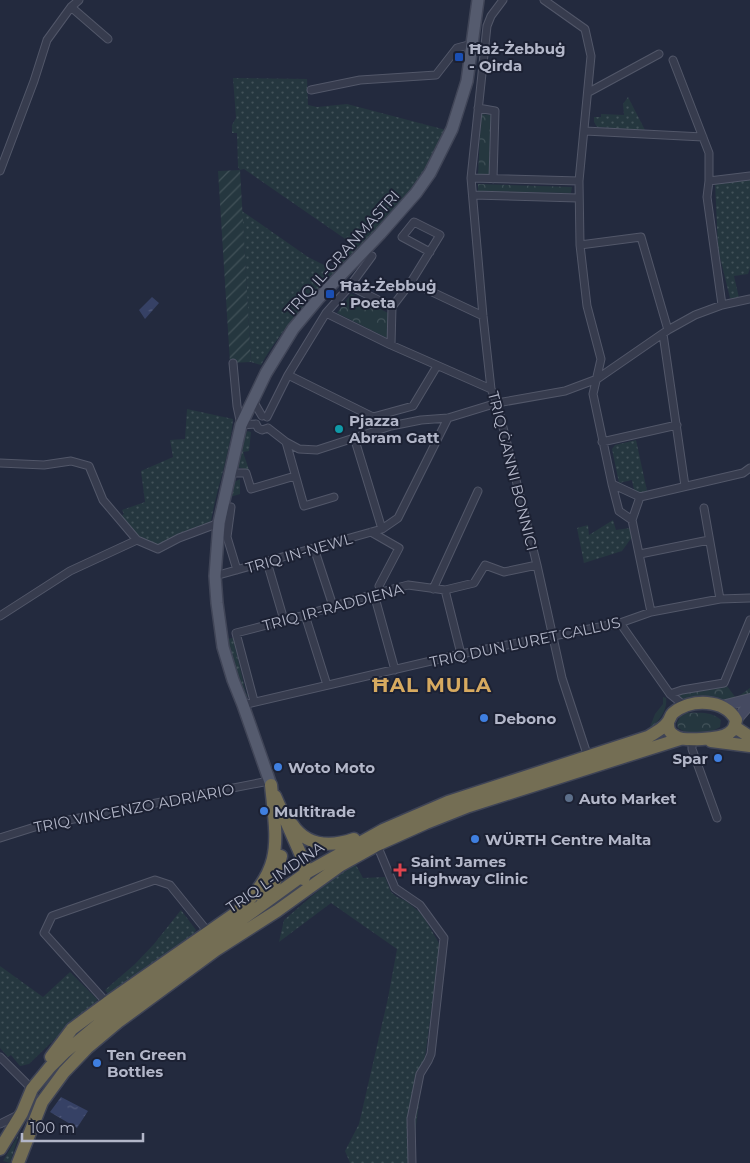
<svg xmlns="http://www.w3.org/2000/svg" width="750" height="1163" font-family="Montserrat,sans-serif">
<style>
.grass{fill:url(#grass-dots)}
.forest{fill:url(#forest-crowns)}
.garden{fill:url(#garden-furrows)}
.water{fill:url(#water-ripples)}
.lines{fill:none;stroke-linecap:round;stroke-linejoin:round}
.street-casing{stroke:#525769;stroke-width:9}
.secondary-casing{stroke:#525769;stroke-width:12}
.primary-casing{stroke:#404557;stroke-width:14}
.highway-casing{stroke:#3f4456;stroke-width:15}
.street{stroke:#373c4e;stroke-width:7}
.secondary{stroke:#454a61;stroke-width:10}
.primary{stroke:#555b6e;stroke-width:11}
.highway{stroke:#746e54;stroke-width:12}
.transit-dot{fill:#1a4fb4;stroke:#1c2133;stroke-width:2}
.culture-dot{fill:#0f9aa8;stroke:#1c2133;stroke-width:2}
.shop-dot{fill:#3f7fe0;stroke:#1c2133;stroke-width:2}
.service-dot{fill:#5c6f8a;stroke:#1c2133;stroke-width:2}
.health-dot{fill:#e0444e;stroke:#1c2133;stroke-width:2}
.labels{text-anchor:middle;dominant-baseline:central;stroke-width:4;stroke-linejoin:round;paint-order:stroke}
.poi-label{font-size:15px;font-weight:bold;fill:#b3b7c9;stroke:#1c2133;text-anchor:start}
.street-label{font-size:15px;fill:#b3b7c9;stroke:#1c2133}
.district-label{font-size:20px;font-weight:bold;letter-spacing:1px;fill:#d7aa60;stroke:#1c2133}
</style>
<defs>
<pattern id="grass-dots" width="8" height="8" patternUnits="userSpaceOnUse" patternTransform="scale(1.25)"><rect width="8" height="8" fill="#25373f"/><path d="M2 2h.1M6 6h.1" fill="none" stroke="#425259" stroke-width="1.8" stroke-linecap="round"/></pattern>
<pattern id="forest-crowns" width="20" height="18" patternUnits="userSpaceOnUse" patternTransform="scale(1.25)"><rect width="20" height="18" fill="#25373f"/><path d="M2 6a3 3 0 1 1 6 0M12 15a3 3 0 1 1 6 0" fill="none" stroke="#425259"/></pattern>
<pattern id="garden-furrows" width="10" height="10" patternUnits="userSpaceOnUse" patternTransform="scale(1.25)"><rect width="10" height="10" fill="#25373f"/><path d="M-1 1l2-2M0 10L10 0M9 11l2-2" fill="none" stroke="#425259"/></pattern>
<pattern id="water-ripples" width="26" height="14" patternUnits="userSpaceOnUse" patternTransform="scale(1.25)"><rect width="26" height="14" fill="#364165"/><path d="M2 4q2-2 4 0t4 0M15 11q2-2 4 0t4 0" fill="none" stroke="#515a7a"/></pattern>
</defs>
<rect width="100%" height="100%" fill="#232a3e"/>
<path class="grass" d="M233,78L307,79L308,105L317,107L347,104L446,130C431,161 413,190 390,216C346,265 294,307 261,365L251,362L242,211L308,257L330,268L354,245L244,169L240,170L238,167L237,133H232V125L236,118Z
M628,97L645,130L597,127L594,122V117H601V114L624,115L623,104Z
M750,178V268L748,274L734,276L739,298H730L718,249L715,182Z
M187,409L233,419C230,454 217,487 211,521L196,531L163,544L156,545L139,537L120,517L124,514L122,510L145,502L141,471L173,457L170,440L185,439Z
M247,431L251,432L249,451L243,452L249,470L237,467L236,464Z
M636,440L647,491L640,493L634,490L632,480L619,483L612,449L615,445Z
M240,479V494L230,497L234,482Z
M613,520L616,530L630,528L632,537L622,551L584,563L577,528L588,525L589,535Z
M233,638L246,693L248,695L246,699L243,697L227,639Z
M355,863L363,878L385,877L391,892L397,897L406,901L422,914L440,945L411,1163H350L345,1151L359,1124L388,998L397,949L331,903L279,942L284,920L341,871Z
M181,910L196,930L194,935L113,994H108L105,990L135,964L154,944Z
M0,966L43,997L70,972L97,999L96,1005L57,1037L29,1064L20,1066L11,1055L8,1057L0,1048Z
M19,1134L10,1163L3,1161Z"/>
<path class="forest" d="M481,114L493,115L490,176L478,175Z
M478,184L572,187L571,193L478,191Z
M351,294L388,313L387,338L337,313Z
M727,686L736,698L750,688V695L738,702L703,698L684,700L680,698V695L683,693Z
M663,697L666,698C668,709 659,721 651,728L650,727L655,714L663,704Z
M687,713C700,713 711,711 721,720L720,727L711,732L687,733L678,728L677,723L680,717Z"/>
<path class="garden" d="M240,170L251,362L230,363L218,171Z"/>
<path class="water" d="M152,297L159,303L145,319L139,310Z
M61,1097L88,1111L77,1128L50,1112Z"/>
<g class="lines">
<defs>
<path id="street" d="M503,0L491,16L487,26L471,178L483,316L491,389L497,403L537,565L562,678L588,757
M544,0L585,29L591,56L579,181L580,245L587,306L601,359L593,394L612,484L640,497L632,520L651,612
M71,7L108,39
M673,60L709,153V181L707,197L722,305
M311,90L360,80L436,75L457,48L472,44
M589,92L659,54
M478,108L495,111L493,179
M585,131L703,137
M0,171L34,81L47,40L71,7L79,0
M471,178L579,181
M709,181L750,176
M473,195L578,198
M580,245L641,237L668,330
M411,282L483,316
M350,286L392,307
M326,313L391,345L491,389
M663,334L685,486
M391,345L392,307L411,282L440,235L414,222L402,237L430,252
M233,363L237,406L241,425L256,424
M288,375L373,417L413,406L437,366
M252,399L262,416
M267,417L288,375L326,313L350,286L372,256
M256,424L258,428L262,430L268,428
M268,428L286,442L299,449L317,450L391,426L421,420L448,418L497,403L565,391L597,379L668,330L695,315L722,305L750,299
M354,437L382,529
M286,442L304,506L334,497
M602,442L677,425
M0,463L44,465L71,461L89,466L103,500L137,540L158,549L179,538L219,523
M229,473H246L251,489L295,476
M612,484L619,511L632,520
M640,497L743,473L750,468
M231,507L227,537L237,570
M704,508L720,599
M371,532L399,548L379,586
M314,548L333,606
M640,554L709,540
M267,562L284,620
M215,576L382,529L398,518L448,418
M433,589L478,491
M445,590L461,654
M374,594L395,670
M305,615L327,685
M0,616L70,571L137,540
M620,623L670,694L686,707
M670,694L682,690L724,683L750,620
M254,701L236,633L305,615L374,594L408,585L445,590L474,583L485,565L504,572L537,565
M243,705L461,654L620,623L651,612L720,599L750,598
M692,743V749L717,818
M0,838L38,826L269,781
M377,845L395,888L420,905L444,938L431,1054L428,1061L420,1074L411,1119L412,1163
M107,1003L44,933L52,916L155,880L170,885L208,932
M0,1057L32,1089
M0,1124L20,1114"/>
<path id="secondary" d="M722,706L750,699
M736,720L750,704"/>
<path id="primary" d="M271,785L243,705L233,680L223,647L217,603L215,576L219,523L241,425L266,373L293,329L318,299L380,234L416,193L430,173L452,129L467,81L478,0"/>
<path id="highway" d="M735,727L750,737
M711,741L750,746
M275,796L304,862L306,873L303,879
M292,824C307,847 331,847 354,839
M263,899L275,881L281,856
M51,1057L72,1029L107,1003L236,913C284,869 277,845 271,785
M0,1149L22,1113L32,1089L50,1067L64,1053L112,1013L306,873L383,830L448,802L648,737C654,733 663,729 667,723C670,720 670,716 673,713C691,698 725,699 736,720C735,726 734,730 729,733C721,739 683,742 675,736C669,733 668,729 668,723
M18,1163L42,1102L64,1072L87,1048L118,1022L216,950L277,911L341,865L377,845L426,823L469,806L680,739"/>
</defs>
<use href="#street" class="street-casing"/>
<use href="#secondary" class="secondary-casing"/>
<use href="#primary" class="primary-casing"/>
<use href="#highway" class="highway-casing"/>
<use href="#street" class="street"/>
<use href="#secondary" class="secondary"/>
<use href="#primary" class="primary"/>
<use href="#highway" class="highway"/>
</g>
<g class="transit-dot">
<rect x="454" y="52" width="10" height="10" rx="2.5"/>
<rect x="325" y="289" width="10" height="10" rx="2.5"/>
</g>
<circle class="culture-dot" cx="339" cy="429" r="5"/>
<g class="shop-dot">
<circle cx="484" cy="718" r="5"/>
<circle cx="718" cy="758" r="5"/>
<circle cx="278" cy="767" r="5"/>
<circle cx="264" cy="811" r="5"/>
<circle cx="475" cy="839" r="5"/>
<circle cx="97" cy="1063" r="5"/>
</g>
<circle class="service-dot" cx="569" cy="798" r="5"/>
<path class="health-dot" d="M397.5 862.5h5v5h5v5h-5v5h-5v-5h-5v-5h5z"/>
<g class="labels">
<g class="poi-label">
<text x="469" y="48">Ħaż-Żebbuġ<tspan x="469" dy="17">- Qirda</tspan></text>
<text x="340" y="285">Ħaż-Żebbuġ<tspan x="340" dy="17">- Poeta</tspan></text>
<text x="349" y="420">Pjazza<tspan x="349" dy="17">Abram Gatt</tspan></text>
<text x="494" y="718">Debono</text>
<text x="708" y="758" text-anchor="end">Spar</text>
<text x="288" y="767">Woto Moto</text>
<text x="579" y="798">Auto Market</text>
<text x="274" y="811">Multitrade</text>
<text x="485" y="839">WÜRTH Centre Malta</text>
<text x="411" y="861">Saint James<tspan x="411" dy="17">Highway Clinic</tspan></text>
<text x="107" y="1054">Ten Green<tspan x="107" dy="17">Bottles</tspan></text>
</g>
<g class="street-label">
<text transform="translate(342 253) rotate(-48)">TRIQ IL-GRANMASTRI</text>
<text transform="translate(513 471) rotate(76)">TRIQ ĠANNI BONNICI</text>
<text transform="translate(299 553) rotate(-16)">TRIQ IN-NEWL</text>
<text transform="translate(333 607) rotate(-15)">TRIQ IR-RADDIENA</text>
<text transform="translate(525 642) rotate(-12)">TRIQ DUN LURET CALLUS</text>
<text transform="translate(134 808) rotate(-11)">TRIQ VINCENZO ADRIARIO</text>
<text transform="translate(275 877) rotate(-34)">TRIQ L-IMDINA</text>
</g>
<g class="district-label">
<text x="432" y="685">ĦAL MULA</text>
</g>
</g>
<path d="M22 1133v8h121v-8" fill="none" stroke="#b3b7c9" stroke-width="2.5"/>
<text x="30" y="1133" font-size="15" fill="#b3b7c9" stroke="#1c2133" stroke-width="4" paint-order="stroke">100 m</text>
</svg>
